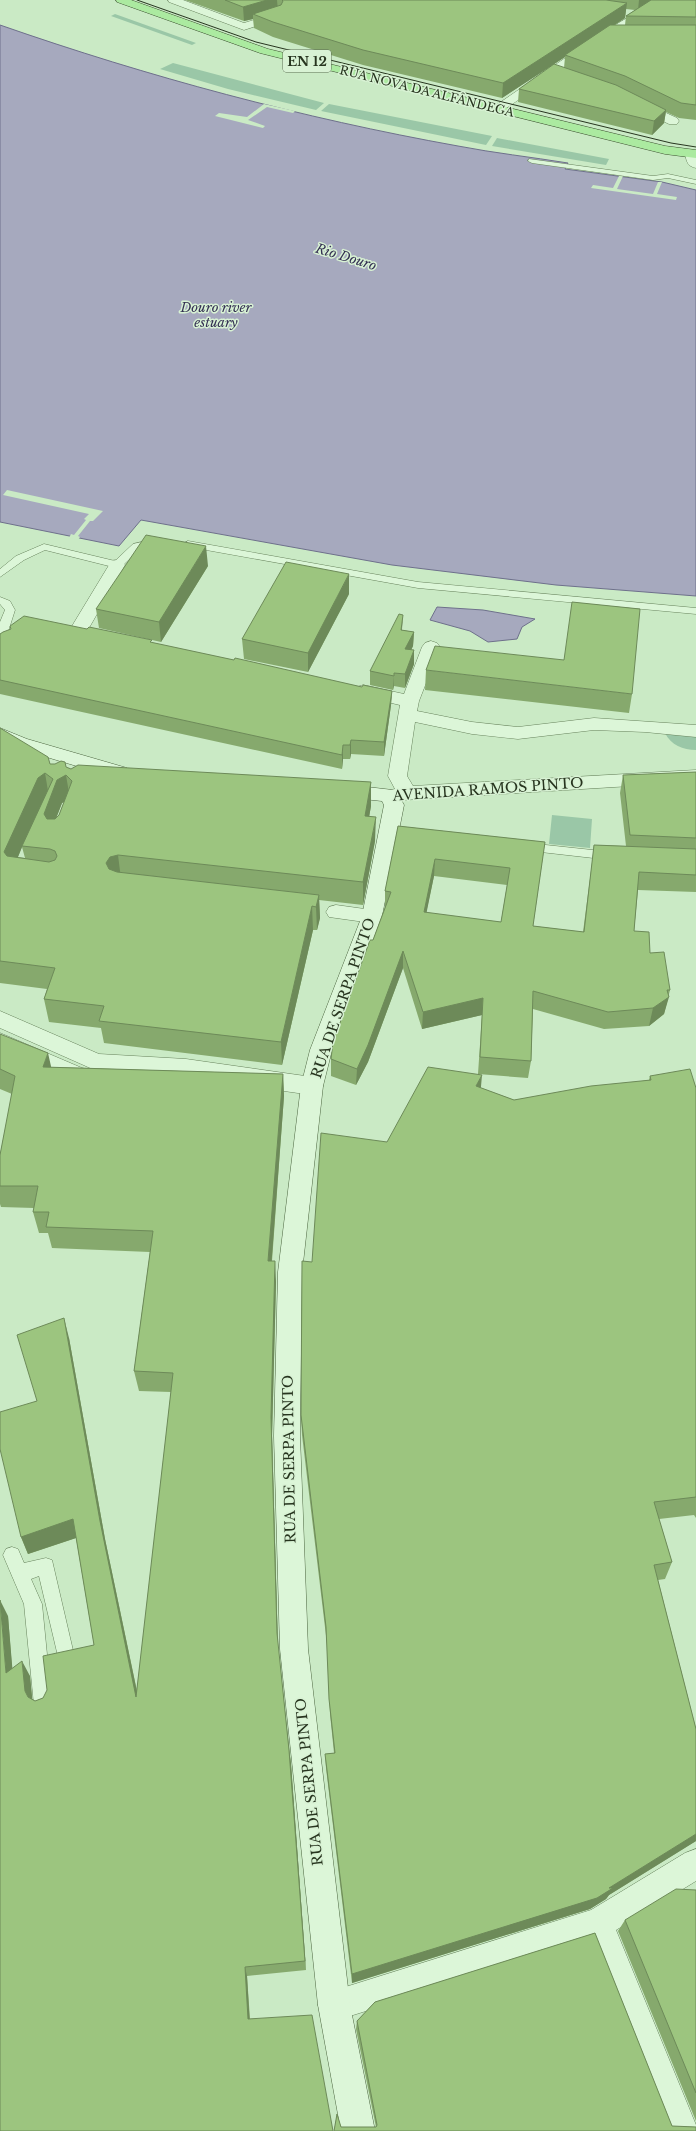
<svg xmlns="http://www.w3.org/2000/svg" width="696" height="2131" font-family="'Libre Baskerville',serif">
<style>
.green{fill:#9ac7a7}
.water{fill:#a6a9be;stroke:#6e708b}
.pier{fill:#caeac5}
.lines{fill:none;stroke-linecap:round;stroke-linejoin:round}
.lane-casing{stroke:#68835d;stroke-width:1}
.street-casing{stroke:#68835d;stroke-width:1}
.secondary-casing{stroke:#4c6540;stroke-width:1}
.primary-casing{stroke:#3d5231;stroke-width:1}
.lane{fill:#dcf6d8;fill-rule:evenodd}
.street{fill:#dcf6d8;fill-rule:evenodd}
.secondary{fill:#dcf6d8;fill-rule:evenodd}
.primary{fill:#abeaa0;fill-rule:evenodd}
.tram{stroke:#27351f;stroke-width:1}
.wall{fill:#86a96d;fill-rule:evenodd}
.shaded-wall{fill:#6d8a59}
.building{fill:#9cc57f;stroke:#6d8a59;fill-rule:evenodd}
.labels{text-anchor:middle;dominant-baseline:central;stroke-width:3;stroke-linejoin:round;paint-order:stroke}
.far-street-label{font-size:12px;fill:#27351f;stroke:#d8f2d4}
.shield{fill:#d8f2d4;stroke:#5c6e55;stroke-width:1}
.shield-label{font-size:13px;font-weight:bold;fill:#27351f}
.far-water-label{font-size:13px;font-style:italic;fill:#343053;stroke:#d8f2d4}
.street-label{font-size:14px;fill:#27351f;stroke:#d8f2d4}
</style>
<rect width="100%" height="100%" fill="#caeac5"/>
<path class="green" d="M115,14L196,43L192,45L111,16Z
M173,63L324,103L316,110L228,89L160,69Z
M329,104L492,136L486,145L321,111Z
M497,138L609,159L606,165L492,146Z
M665,733L696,736V750C683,750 671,745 665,733Z
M552,815L592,819L590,848L549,844Z"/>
<path class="water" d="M0,25C149,77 302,118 458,146C494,153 531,157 568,163L565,169L662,182L696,190V596L556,585L392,565L141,520L119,546L0,522Z
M437,607L483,610L535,619L522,627L517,639L488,642L470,631L430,620Z"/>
<path class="pier" d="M264,104L295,111L293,113L267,107L248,120L265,126L263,128L215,116L219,113L247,117Z
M619,176H623L617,189L653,194L658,182H662L657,194L677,197L676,200L591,188L593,185L613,188Z
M7,490L103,511L93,521H90L78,536L80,537L78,540L69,538L71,534L74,535L86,520L84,519L89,514L3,495Z"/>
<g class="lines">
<defs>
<path id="lane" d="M529,159L653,176L668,174L696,180V184L668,178L653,180L532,163L528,161Z
M155,539L160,542L159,544L141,548L121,567L117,568L45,550L24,560L0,577V569L16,556L44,544L115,561L133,544Z
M188,541L418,582L696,608V614L418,588L184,546L183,544Z
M0,597L10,601L15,610L7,635L13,642L7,645L0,641V622L5,610L0,604Z
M527,843L611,852L615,853L617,856L615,859L611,860L523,850L521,847L523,844Z
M12,1547L18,1549L24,1563L46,1558L52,1560L75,1659L72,1665L66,1668L60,1665L39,1576L31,1579L42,1604L52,1705L49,1711L43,1714L37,1711L34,1705L24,1604L3,1555L6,1549Z"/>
<path id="street" d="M168,0H183L244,23L277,13L282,16L281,18L244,30L169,2Z
M657,0H670L610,37L502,111L498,112L492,108L602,33Z
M638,100L677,118L679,121L677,124H669L634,107L632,104Z
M691,150L696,152V168C687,166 687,162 685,154Z
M117,560L123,561L125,565L89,628L110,632L113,636L110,640L104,641L72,635L69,631L109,565L111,561Z
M431,641L437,643L440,647L419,701L417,711L472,722L518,727L594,718L696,725V737L645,732L594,730L518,739L472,734L415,722L407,776L413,786L696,770V782L404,800L393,803L386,801L383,796L386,791L395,789L388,776L400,705L357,695L354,691L357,687L363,685L404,694L422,647L425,643Z
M336,905L379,911L382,916L379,921L372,923L329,917L326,912L329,907Z
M0,1011L99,1054L186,1059L312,1077L320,1080L323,1086L320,1092L312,1095L186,1077L97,1071L0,1028Z
M0,1033L82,1068L95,1071L98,1077L95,1083L87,1086L79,1085L0,1050Z
M696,1849V1881L616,1930L696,2125V2131H665L590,1941L334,2021L323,2016L318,2005L323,1994L591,1910L685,1853Z"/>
<path id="secondary" d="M0,728L27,739L127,768L129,773L127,778L120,779L13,747L0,741Z
M341,784L393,790L397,792L404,805L382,916L332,1050L323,1086L302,1272L300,1436L308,1649L350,2005L375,2131H341L318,2005L280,1649L274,1436L278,1272L301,1086L310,1050L362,916L384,805L382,801L334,796L331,791L334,786Z"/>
<path id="primary" d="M116,0H131L268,49L665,146L696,150V158L665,154L260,53L117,2Z"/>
</defs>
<use href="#lane" class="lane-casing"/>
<use href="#street" class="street-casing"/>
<use href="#secondary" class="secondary-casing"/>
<use href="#primary" class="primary-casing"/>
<use href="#lane" class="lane"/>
<use href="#street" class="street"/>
<use href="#secondary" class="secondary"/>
<use href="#primary" class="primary"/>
<path class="tram" d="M137,0L256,42L671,143L696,147"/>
</g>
<path class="wall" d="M185,0H696V120L679,118L666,112L664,123L652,135L518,102L519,89L564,68L565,57L502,98L363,65L273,37L254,28L253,19L244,21ZM626,9L635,10L626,16L625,25H615L625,18Z
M208,566L161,642L99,628L96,609Z
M349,594L308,672L244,659L242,639Z
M402,630L414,632L413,646L411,650L414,664L405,688L394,686L393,690L370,685V671Z
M0,634L152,643L362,687L392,691L391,705L384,756L351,754L350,759H343L342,769L0,694Z
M426,670L632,694L629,713L425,690Z
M0,728L50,764L71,769L371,782V806L369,817L375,841L363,905L319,900L320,918L317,930H313L282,1065L104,1043L101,1028L49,1022L44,999L47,989L0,983ZM64,802L59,815L56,818L62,803ZM22,847L25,858L18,857Z
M696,772V892L638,890L634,931L650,953L670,990L664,1014L649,1026L604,1029L533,1009L531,1061L528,1078L478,1074L482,1015L422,1029L403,968L368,1062L356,1085L331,1076V1059L336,1034L373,940L385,907V891L398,826L545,842L533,926L583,932L592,863L594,845L626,846L620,793L623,775ZM434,876L507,885L501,922L426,913Z
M0,1034L51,1067L283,1074L284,1096L272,1261L276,1282L272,1436L278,1648L291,1764L306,1970L247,1976L250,2019L0,2131L8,1616L12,1668L30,1676L32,1699L35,1701L43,1698L94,1645L76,1538L28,1554L21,1537L37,1401L69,1338L105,1539L137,1691L171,1392L139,1391L134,1371L150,1252L52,1248L48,1233H39L33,1212L34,1208L1,1207L0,1204V1155L12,1094L0,1089Z
M650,1076L696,1088V1518L694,1515L659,1519L672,1562L665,1579L658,1580L696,1729V1841L609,1895L606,1899L590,1909L352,1983L326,1768L325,1754L334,1753L330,1714L327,1644L302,1435L301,1415L312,1262L387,1142L481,1088L514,1100L649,1080Z
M696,1890V2121L618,1931L625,1920Z
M595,1933L672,2126L696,2127V2131H334L337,2114L341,2127H376L356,2029L357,2021L375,2002Z"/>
<path class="shaded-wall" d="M267,0H277L278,12L253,14V19L244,21L243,7Z
M639,0H654L638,10Z
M627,3L625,18L566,56L565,55V57L502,98L503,83Z
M666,110L664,123L652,135L654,121Z
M206,546L208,566L161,642L159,622Z
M349,574V594L308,672V653Z
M403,615L402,629L400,644L401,630Z
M414,632L413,646L405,663V649Z
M414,650V664L405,688V674Z
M394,673V686L393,690L394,676Z
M392,691L391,705L384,756V742Z
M351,740V754L350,759V745Z
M343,745V759L342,769V755Z
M45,773L49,797L22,846V847L10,876L4,852L38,778Z
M66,775L70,799L62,803L49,837L44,814L57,780Z
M371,782V806L365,840V816Z
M376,817L375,841L363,905V882Z
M118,855L121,879L114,881L106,863L110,857Z
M435,859L434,876L423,930L424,912Z
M319,895L320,918L317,930L316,907Z
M312,906L313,930L282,1065L281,1042Z
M403,951V968L368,1062L356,1085L357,1069Z
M669,997L664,1014L649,1026L653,1008Z
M483,998L482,1015L422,1029L423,1012Z
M48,1053L53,1075L43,1067Z
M283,1074L284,1096L270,1282L268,1261Z
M482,1075L480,1098L476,1086Z
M275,1261L276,1282L272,1436L278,1649L277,1633L271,1417Z
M64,1318L69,1338L105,1539L141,1711L136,1697L100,1521Z
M73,1519L79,1537L28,1554L21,1537Z
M0,1600L8,1616L14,1688L6,1673Z
M22,1661L30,1676L33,1706L25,1691Z
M289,1750L291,1764L306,1970L305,1961Z
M696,1834V1841L609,1895L606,1899L590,1909L352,1983V1974L609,1888Z
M245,1967L247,1976L250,2027L248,2019Z"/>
<path class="building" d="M225,0H267L243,7Z
M282,0H606L627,3L503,83L363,50L273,22L253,14L281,5L283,1Z
M651,0H696V17L626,16Z
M610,25H696V105L681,103L625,76L565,55Z
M554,64L616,85L666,110L654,121L519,89Z
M146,535L206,546L159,622L96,609Z
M286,562L349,574L308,653L242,639Z
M572,602L640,609L632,694L426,670L435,646L564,660Z
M399,614L403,615L401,630L414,632L405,649L414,650L405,674L394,673V676L370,671Z
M24,616L87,629L89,627L152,640L150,642L234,660L235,658L362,687L363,685L392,691L384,742L351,740L350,745H343L342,755L0,680V634L3,632L11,629L10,626Z
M0,728L48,757L50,764H55L61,761L65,762L66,767L71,769L78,765L371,782L365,816L376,817L363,882L118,855L110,857L106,863L109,869L117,872L319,895L316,907L312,906L281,1042L99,1021L104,1006L44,999L55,968L0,961ZM45,773L53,779L22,846L50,849L55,851L57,856L55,860L49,862L7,856L4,852L38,778ZM66,775L72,781L59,815L55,819H47L44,814L57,780Z
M696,772V838L630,835L623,775Z
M398,826L545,842L533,926L584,932L594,845L696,849V875L639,872L634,931L649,932L650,953L664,952L670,990H667L669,997L653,1008L608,1012L533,991L531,1061L480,1057L483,998L423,1012L403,951L368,1045L357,1069L331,1059L334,1034H336L370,940H373L391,892L385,891ZM435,859L510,868L501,922L424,912Z
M0,1034L48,1053L43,1067L283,1074L268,1261H275L271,1417L277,1633L289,1750L305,1961L245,1967L248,2019L312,2015L333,2131H0V1600L6,1673L22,1661L25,1691L28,1697L35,1701L43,1698L47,1690L43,1656L94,1645L73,1519L21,1537L0,1449V1412L37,1401L17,1335L64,1318L100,1521L136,1697L173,1373L134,1371L153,1231L46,1227L49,1212H33L38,1186H0V1155L15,1076L0,1069Z
M428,1067L482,1075L476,1086L514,1100L591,1086L651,1080L650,1076L690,1069L696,1088V1497L654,1502L672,1562L654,1565L696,1729V1834L609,1888H613L597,1898L352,1974L325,1754L335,1753L329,1699L326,1627L301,1415L302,1261L312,1262L321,1133L387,1142Z
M676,1889L696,1890V2093L625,1920Z
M595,1933L672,2126L696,2127V2131H334L337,2114L341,2127H376L377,2125L357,2021L375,2002Z"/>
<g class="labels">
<g class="far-street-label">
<text transform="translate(427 91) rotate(14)">RUA NOVA DA ALFÂNDEGA</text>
</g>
<rect class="shield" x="283" y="50" width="48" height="22" rx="3"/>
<g class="shield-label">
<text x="307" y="61">EN 12</text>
</g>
<g class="far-water-label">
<text transform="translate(346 257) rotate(17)">Rio Douro</text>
<text x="216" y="307">Douro river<tspan x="216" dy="15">estuary</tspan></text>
</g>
<g class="street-label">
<text transform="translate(488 789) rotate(-4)">AVENIDA RAMOS PINTO</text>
<text transform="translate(343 998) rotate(-71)">RUA DE SERPA PINTO</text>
<text transform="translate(289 1459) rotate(-91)">RUA DE SERPA PINTO</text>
<text transform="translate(309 1782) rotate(-96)">RUA DE SERPA PINTO</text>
</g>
</g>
</svg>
